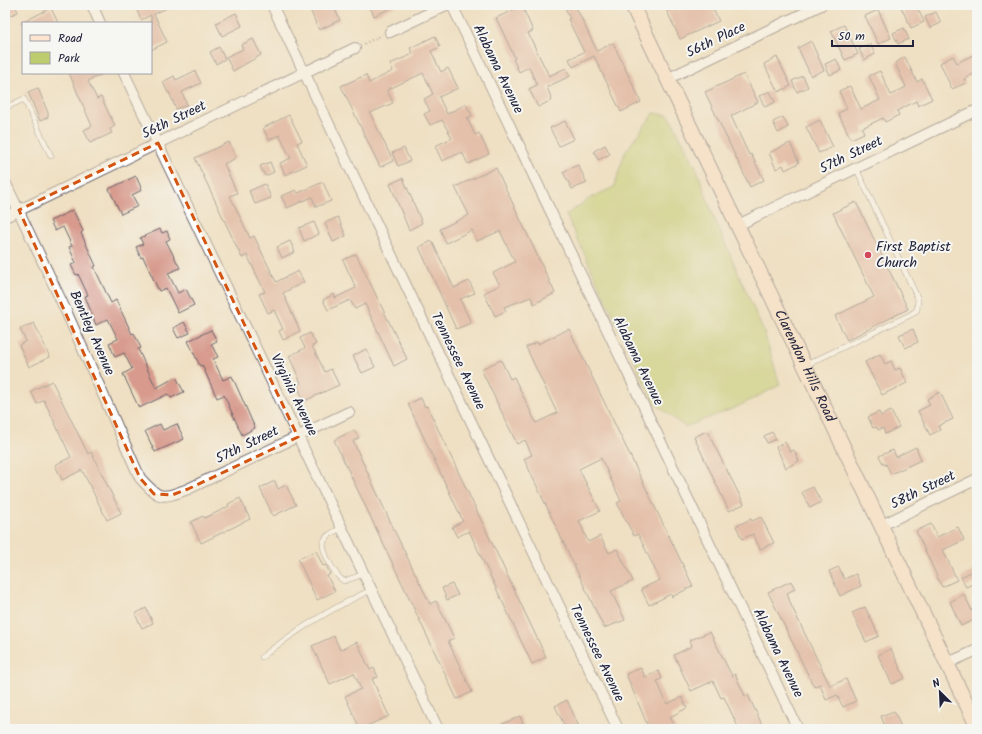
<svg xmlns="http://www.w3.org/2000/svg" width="982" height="734" font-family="Kalam,sans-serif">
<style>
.green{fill:#bdcc6e;stroke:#707754}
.building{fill:#d79a8c}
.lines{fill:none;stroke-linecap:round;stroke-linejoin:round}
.lane-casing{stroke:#6a646b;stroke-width:6}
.street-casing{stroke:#6a646b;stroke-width:12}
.secondary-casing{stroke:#6a646b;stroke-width:16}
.path{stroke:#6a646b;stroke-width:2;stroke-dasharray:1 3;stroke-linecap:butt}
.lane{stroke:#fff;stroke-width:5}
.street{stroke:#fff;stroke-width:10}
.secondary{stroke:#fde4d1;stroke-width:14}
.marked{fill:none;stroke:#d45411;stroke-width:3;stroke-dasharray:8 5;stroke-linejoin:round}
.poi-dot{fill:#d1495b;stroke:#f6f6f2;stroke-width:1.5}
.labels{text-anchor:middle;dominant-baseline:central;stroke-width:4;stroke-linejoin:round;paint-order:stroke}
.street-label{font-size:14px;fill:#22223b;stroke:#f6f6f2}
.poi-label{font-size:14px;fill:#22223b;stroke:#f6f6f2;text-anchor:start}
</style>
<rect width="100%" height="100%" fill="#f6f6f2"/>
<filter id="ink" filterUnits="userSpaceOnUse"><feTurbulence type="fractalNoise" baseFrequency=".025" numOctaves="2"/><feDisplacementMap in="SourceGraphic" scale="8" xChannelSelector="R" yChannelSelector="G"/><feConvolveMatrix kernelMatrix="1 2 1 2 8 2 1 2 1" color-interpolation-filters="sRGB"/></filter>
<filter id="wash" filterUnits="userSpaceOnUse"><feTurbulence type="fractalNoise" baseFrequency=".012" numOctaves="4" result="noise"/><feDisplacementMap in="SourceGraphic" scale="16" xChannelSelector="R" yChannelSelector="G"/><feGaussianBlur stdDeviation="0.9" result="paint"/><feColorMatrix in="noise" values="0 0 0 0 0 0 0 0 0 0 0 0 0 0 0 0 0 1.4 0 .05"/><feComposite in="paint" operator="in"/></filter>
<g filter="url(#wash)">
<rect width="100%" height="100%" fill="#efe0c3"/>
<path class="green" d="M654,113L669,115L696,167L714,218L764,332L780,385L737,407L685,427L654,403L566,215L590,198L614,187L625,152Z"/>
<g id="blocks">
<path class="building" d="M5,5H15L18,12L5,18Z
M143,5H173L154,14L167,42L151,50V15L141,20L136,8Z
M308,5H333L340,20L319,30Z
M369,5H398L374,16Z
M564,5H575L597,51L613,43L641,102L621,112L594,56L573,67L569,59L584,52L568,19H570Z
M664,5H711L719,21L680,39Z
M900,5H916L924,22L911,28Z
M522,6L533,31L528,33L549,76L566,68L570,76L547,87L552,100L538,107L529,89L537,85L529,67L519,72L513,59L515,58L496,18Z
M51,8L58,23H21Z
M878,10L891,38L878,44L865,16Z
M936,12L941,23L930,28L925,17Z
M236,13L242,26L222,36L216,23Z
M844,25L858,54L845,60L831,31Z
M904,28L909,39L898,44L893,33Z
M435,36L440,47L431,51L441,72L448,68L458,88L439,97L447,114L466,104L472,116L467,118L475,135L479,133L489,154L468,164L462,152L442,161L435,146L452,138L442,120L430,125L424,114L430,111L424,99L433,94L423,73L387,90L393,103L370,113L393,161L380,167L341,86L366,75L369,83L393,71L390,64L413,54L410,48Z
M253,39L261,55L233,71L226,57L243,49L241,45Z
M811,41L824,70L811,76L798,48Z
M870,44L875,54L864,60L859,49Z
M219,47L225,59L216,64L210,52Z
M977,53V72L964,79L966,83L952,89L940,63L953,56L957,63Z
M777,57L791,86L778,92L764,64Z
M905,57L917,82L922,79L932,99L918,106L916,101L897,111L899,115L885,122L883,118L862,128L864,133L851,139L838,113L847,109L839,91L850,86L861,109L880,100L869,76L880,71L891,95L906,87L895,63Z
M836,59L841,70L830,75L825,64Z
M195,71L201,83L182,92L187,105L176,109L169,92L168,93L163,82L174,76L176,80Z
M69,73H105L88,81L97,99L101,97L115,126L110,129L112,133L90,143L84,130L92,126Z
M744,74L758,102L731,116L749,155L751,154L764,180L750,187L705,92Z
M803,76L808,87L797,92L792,81Z
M38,88L48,113V117L40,121L28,92Z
M770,91L775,102L765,107L759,96Z
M289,115L302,141L297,143L307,165L285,175L280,163L291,158L279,135L269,140L263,128Z
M783,117L788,127L778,133L773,122Z
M820,120L833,147L819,153L806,127Z
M565,121L574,139L559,146L550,128Z
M229,142L236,158L224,164L237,193L230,196L250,238L254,236L276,282L298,271L304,282L283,293L300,331L283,340L279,331L283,329L274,310L268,313L259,294L265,292L247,255L242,258L195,158Z
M790,143L799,163L785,170L783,165L776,169L769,153Z
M605,145L610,154L598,160L594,151Z
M404,148L410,161L398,166L392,153Z
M270,162L274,172L265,176L260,166Z
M578,165L587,183L572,189L563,172Z
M496,168L555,293L534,304L531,297L504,307L506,311L495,316L484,293L500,285L493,273L515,262L500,231L477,241L472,230L446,243L440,229L469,215L455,187Z
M136,176L142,190L132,195L138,206L121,214L109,189Z
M403,178L422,223L409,230L390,184Z
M323,182L331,201L316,207L312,197L287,208L281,196L296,190L298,193Z
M265,184L271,198L255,204L249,191Z
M856,202L908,309L847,340L835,316L874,297L833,213Z
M73,210L83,231L81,233L96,266L94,267L111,303L116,300L132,334L134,333L141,348L138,349L156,388L176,377L184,392L171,398L168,394L139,408L123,374L132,369L124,353L115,357L109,343L118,339L108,319L96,325L85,296L88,295L78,274L76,275L71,265L76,263L69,247L72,246L63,227L55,231L50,221Z
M338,217L346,236L333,242L325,223Z
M314,222L319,234L304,241L299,228Z
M160,229L162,233L167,231L170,239L166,241L180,268L168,273L178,293L186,289L194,305L178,313L166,288L159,291L143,257L141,258L136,247L143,244L140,238Z
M290,241L295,252L282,258L277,247Z
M432,241L454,288L469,281L475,293L460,299L471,323L456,329L419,247Z
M356,254L407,359L394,366L365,304L355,309L350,300L328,310L323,300L334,294L335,298L356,288L343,260Z
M184,322L190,333L178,338L173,328Z
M34,323L50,357L29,367L19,345L26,341L20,329Z
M569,329L693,586L672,597L671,594L649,605L641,589L660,580L638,534L634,536L617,503L621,501L601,458L579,469L600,511L579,521L588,542L600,536L609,553L617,549L633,581L611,591L625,620L604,628L524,459L532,455L525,440L517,444L481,369L501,360L510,379L514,377L536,423L557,413L526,347L537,342L538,344Z
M913,329L918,342L905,348L899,335Z
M211,330L217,341L211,344L218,357L213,359L223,380L232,376L255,428L242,435L224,395L217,398L202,365L200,366L188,341Z
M310,333L316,344L312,346L325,372L331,369L339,385L304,401L297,385L301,383L289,356L305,348L300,338Z
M366,349L375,367L362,373L353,356Z
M880,354L885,364L891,361L895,370L900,368L907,383L882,395L865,362Z
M52,381L88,454L91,452L121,513L107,520L82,470L62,480L55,465L71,457L44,400L37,404L31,391Z
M940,392L953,419L938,426L940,430L930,435L918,411L930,405L927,399Z
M421,398L425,407L427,406L546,657L532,664L469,531L457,537L452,527L463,521L408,404Z
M891,411L899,427L885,434L883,428L878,430L877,427L873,428L868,417L879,412L881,416Z
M160,424L163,430L177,424L184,439L155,452L145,431Z
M354,430L359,438L353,441L395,532L430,604L436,601L454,638L448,641L472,692L457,699L334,440Z
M707,431L744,504L729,511L694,437Z
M772,432L776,439L767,443L764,436Z
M785,442L790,452L794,450L799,461L786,468L776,447Z
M916,447L921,460L891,474L886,464L884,465L879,456L893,450L896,457Z
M275,481L278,489L286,485L296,505L273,516L260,488Z
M813,487L821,502L810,508L802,492Z
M240,498L250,519L201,543L191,522L203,516L204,518L222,510L229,506L228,504Z
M761,517L774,543L760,549L753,534L742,539L736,526L751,519L752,521Z
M931,524L937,537L958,527L964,540L943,550L957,580L942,587L916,531Z
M316,551L323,566L326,565L330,574L327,576L335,591L317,600L298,559Z
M839,567L844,579L856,574L861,586L840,596L829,571Z
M977,569V582L966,587L961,577Z
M791,581L795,589L787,593L791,605L830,686L846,679L856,701L843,707L837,695L826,700L820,684L814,687L768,592Z
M452,584L458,595L447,600L442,588Z
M964,594L976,619L961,626L950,602Z
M865,607L879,636L866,642L852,613Z
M146,608L153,623L142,628L135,614Z
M710,632L732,676L735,674L745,696L748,695L764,729H739L724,697L721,698L713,681L691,691L674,655L692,646L690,640Z
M334,636L340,650L357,642L370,670L374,668L378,677L372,679L389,716L360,729L345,696L361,689L354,673L330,684L312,646Z
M891,649L905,678L892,684L878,655Z
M641,668L645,677L659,671L662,679L657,681L667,704L682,697L687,708L670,717L676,729H649L626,674Z
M567,700L580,729H566L555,706Z
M894,711L902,729H886L881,716Z
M520,716L525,729H492Z"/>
</g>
</g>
<g filter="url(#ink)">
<use href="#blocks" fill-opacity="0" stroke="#6a646b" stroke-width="1"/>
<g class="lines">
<defs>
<path id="lane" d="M5,108L24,99L51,156
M806,365L910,315L917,310L918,299L856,168
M342,528C336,531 327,534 324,541C320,550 336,577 344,581L364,574
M262,657C296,630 332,608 371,590"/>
<path id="street" d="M92,5L100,23
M272,5L618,729
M452,5L798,729
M390,32L446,5
M124,73L438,729
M667,79L821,5
M5,182L66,311L140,478C160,500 161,499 188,489L349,412
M5,217L355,48
M738,225L977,110
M882,525L977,479
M948,663L977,650"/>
<g id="secondary">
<path id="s1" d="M632,5L977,726"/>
</g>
</defs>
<use href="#lane" class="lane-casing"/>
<use href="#street" class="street-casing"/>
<use href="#secondary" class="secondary-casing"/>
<path class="path" d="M364,44L382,35"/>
<use href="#lane" class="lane"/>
<use href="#street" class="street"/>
<use href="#secondary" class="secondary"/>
</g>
</g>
<path d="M0 0H982V734H0ZM158,143L298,437L188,489L172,495L154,494L140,478L19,210Z" fill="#efe0c3" fill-opacity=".55" fill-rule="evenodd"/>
<path class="marked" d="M158,143L298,437L188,489L172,495L154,494L140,478L19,210Z"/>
<circle class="poi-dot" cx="868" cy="255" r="4"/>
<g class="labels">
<g class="street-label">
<text transform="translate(716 40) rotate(-26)">56th Place</text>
<text transform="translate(498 69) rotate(64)">Alabama Avenue</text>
<text transform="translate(174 120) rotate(-26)">56th Street</text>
<text transform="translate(851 155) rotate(-26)">57th Street</text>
<text transform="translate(92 333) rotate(66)">Bentley Avenue</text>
<text transform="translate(458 361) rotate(64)">Tennessee Avenue</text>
<text transform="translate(638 361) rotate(64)">Alabama Avenue</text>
<text stroke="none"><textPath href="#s1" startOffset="400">Clarendon Hills Road</textPath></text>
<text transform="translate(294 395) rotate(64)">Virginia Avenue</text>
<text transform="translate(247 445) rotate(-26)">57th Street</text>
<text transform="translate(923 490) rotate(-26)">58th Street</text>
<text transform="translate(597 653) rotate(64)">Tennessee Avenue</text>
<text transform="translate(778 653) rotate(64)">Alabama Avenue</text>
</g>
<g class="poi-label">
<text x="876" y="247">First Baptist<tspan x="876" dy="16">Church</tspan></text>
</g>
</g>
<rect width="982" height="734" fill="none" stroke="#f6f6f2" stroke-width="20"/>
<rect x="22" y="22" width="130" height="52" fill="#f6f6f2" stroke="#a1a1a9"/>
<rect x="30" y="35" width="20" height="6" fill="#fde4d1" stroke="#a1a1a9"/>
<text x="58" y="42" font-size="12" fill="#22223b">Road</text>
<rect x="30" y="52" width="20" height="12" fill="#bdcc6e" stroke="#a1a1a9"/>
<text x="58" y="62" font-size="12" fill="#22223b">Park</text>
<g transform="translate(940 692) rotate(336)" stroke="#f6f6f2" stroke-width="3" paint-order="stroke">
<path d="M0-3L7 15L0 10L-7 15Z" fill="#22223b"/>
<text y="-6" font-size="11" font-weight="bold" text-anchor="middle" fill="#22223b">N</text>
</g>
<path d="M832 40v6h81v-6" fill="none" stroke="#22223b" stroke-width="2"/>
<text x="838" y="40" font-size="12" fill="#22223b" stroke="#f6f6f2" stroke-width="3" paint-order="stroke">50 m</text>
</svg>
